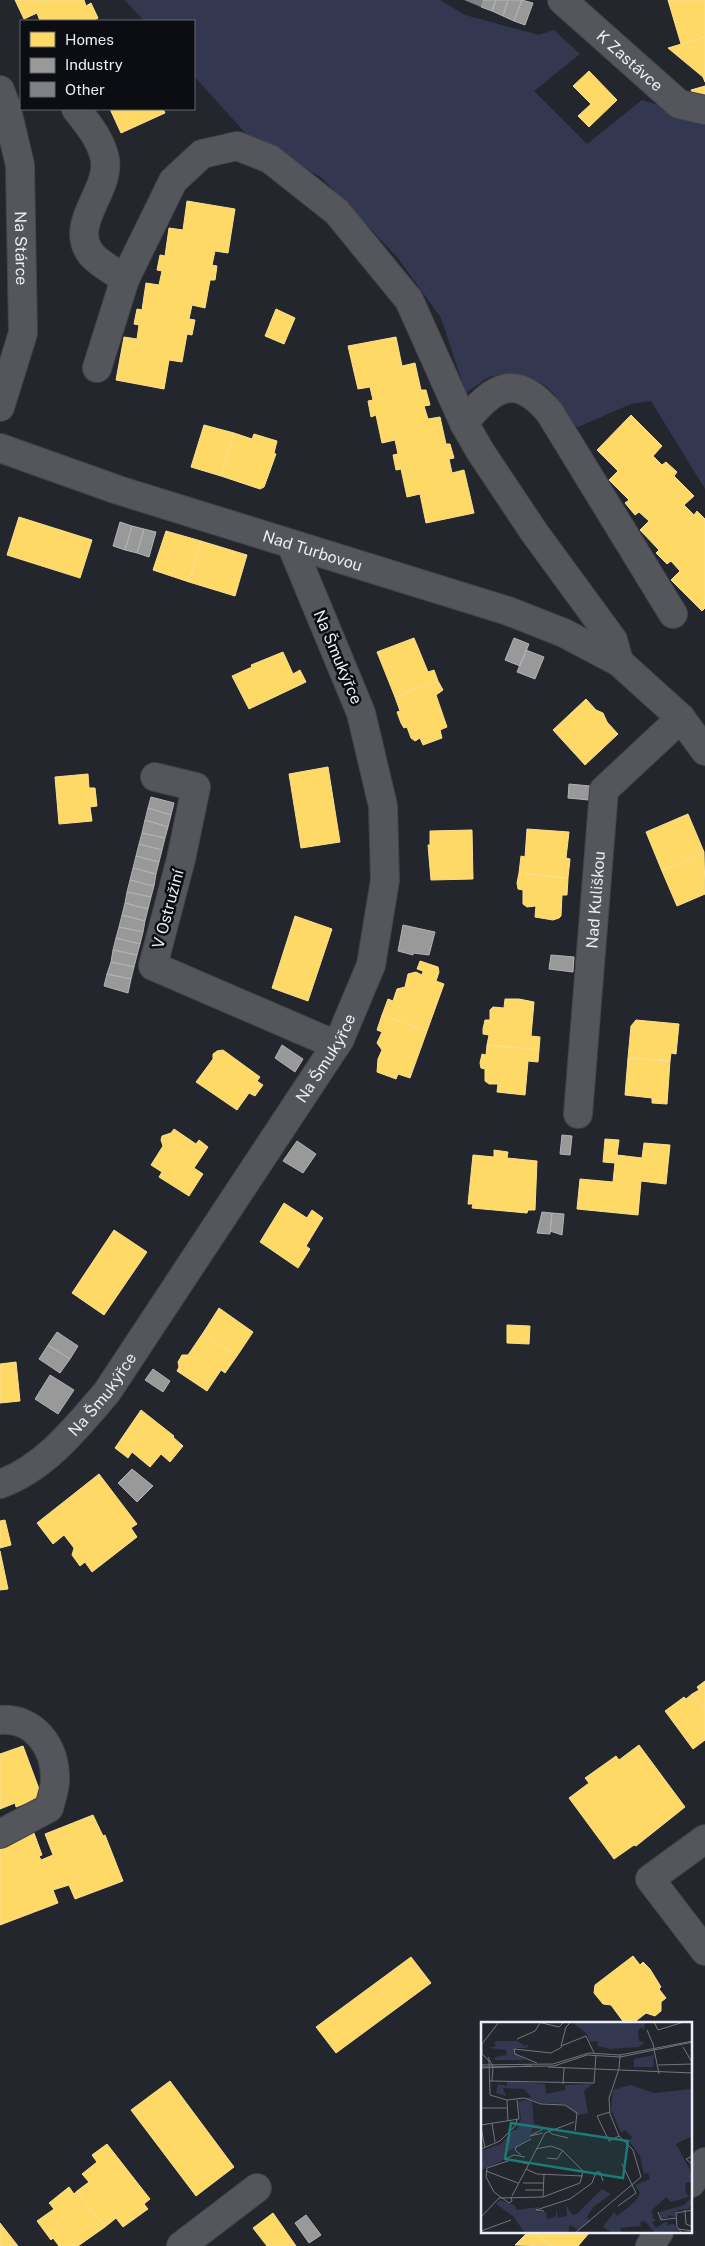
<svg xmlns="http://www.w3.org/2000/svg" width="705" height="2246" font-family="'Public Sans',sans-serif">
<style>
.green{fill:#333850}
.homes{fill:#ffd966;stroke:#f9df91}
.industry{fill:#999;stroke:#b1b2b5}
.building{fill:#7f8188}
.lines{fill:none;stroke-linecap:round;stroke-linejoin:round}
.street-casing{stroke:#42444a;stroke-width:30}
.secondary-casing{stroke:#42444a;stroke-width:30}
.street{stroke:#54565c;stroke-width:28}
.secondary{stroke:#54565c;stroke-width:28}
.labels{text-anchor:middle;dominant-baseline:central;stroke-width:5;stroke-linejoin:round;paint-order:stroke}
.street-label{font-size:16px;fill:#eaecf6;stroke:#0c0d13}
.inset-road{fill:none;stroke:#73757d;stroke-width:1}
.view{fill:#1a7c75;fill-opacity:0.15;stroke:#1a7c75;stroke-width:2.5}
.inset-edge{fill:none;stroke:#eaecf6;stroke-width:2.5}
</style>
<rect width="100%" height="100%" fill="#24262d"/>
<path class="green" d="M125,0H440L465,15L539,35L554,30L580,54L534,91L587,144L642,100L686,114L705,118V489L651,401L631,404L578,427L568,423C564,414 560,402 554,394C540,377 514,371 493,376C484,378 474,388 466,393L441,318L397,257L322,178L248,136L194,76V21H144Z"/>
<path class="homes" d="M15,0H84L86,6L91,3L98,18L94,21H40L37,13L24,19Z
M668,0H705V37L681,44Z
M705,37V82L703,77L668,48Z
M589,71L617,100L589,127L578,116L591,104L573,86Z
M705,86V102L694,99L691,90Z
M110,109H163L165,113L121,133Z
M187,201L235,209L228,253L215,251L212,265L217,266L215,280H210L205,308L192,305L189,319L195,320L192,335L187,334L182,362L169,360L164,389L116,380L124,337L137,339L139,325L134,324L137,309L142,310L146,283L159,285L162,271L157,270L160,255L165,256L169,228L183,230Z
M276,309L295,318L284,344L265,336Z
M396,337L402,366L415,363L421,390H426L430,405L424,406L428,419L440,417L446,444H450L454,458L449,459L452,473L464,470L474,513L426,523L420,494L407,497L401,469L396,470L393,455L398,454L395,440L382,443L376,415L371,417L368,401L373,400L370,387L358,389L348,346Z
M631,415L662,446L653,456L662,465L666,462L677,472L674,476L694,496L684,505L694,515L697,511L705,519V608L702,611L671,580L680,571L671,561L667,564L656,553L659,550L640,530L649,521L639,512L635,515L625,503L629,500L609,480L618,471L597,450Z
M204,425L234,433L221,476L191,467Z
M234,433L252,439L254,434L277,441L274,453L276,454L264,487L260,489L221,476Z
M19,517L92,540L80,578L7,555Z
M166,531L201,541L189,582L153,570Z
M201,541L247,555L235,596L189,582Z
M414,638L428,672L434,670L438,681L395,697L377,652Z
M283,652L293,674L300,670L306,682L249,709L232,676L252,667L251,665Z
M438,681L443,690L436,695L447,727L440,730L442,738L423,745L420,738L415,741L411,738L407,727L404,728L401,723L397,712L400,711L395,697Z
M586,699L596,710L603,713L607,722L618,734L585,765L553,730Z
M328,767L340,842L301,848L289,774Z
M88,774L89,788H95L97,806L90,807L92,821L59,824L55,777Z
M688,814L704,852L662,871L646,832Z
M527,829L569,832L566,858L570,859L568,878L519,873L521,856L525,857Z
M472,830L473,879L431,880L428,845H430V831Z
M704,852L705,894L677,906L662,871Z
M519,873L568,878L567,895H562L561,916L559,918L553,920L535,917L536,906L527,907L523,904V890L518,889L517,883Z
M295,916L332,929L308,1001L272,988Z
M420,961L438,967L439,972L436,981L444,984L427,1031L382,1015L388,999L393,1001L397,989L405,987L408,974L416,972L422,975L423,971L417,969Z
M505,999H519L534,1002L531,1036L540,1037L539,1050L487,1045L489,1035L483,1034V1029L485,1020H490V1010L493,1007L504,1008Z
M382,1015L427,1031L410,1078L398,1074L396,1079L377,1072L378,1059L382,1050L377,1043L382,1032L377,1030Z
M636,1020L679,1024L676,1054L671,1053L670,1061L628,1058L631,1026Z
M487,1045L539,1050L538,1062L528,1061L525,1095L497,1092L498,1084H489L485,1081V1069L481,1068L480,1063L482,1054L486,1055Z
M223,1050L260,1077L257,1081L263,1085L255,1096L249,1093L237,1110L196,1082L213,1059V1054L217,1051Z
M628,1058L670,1061L667,1104L652,1103V1098L625,1095Z
M174,1129L196,1144L199,1140L208,1147L194,1168L203,1174L189,1196L159,1177L162,1172L151,1165L163,1146L161,1140L162,1136L171,1133Z
M605,1139L619,1140L617,1155L642,1158L644,1143L670,1145L666,1184L641,1181L638,1215L577,1209L580,1179L613,1182L615,1163L603,1162Z
M494,1150L508,1152L507,1158L537,1161L535,1210H528L527,1213L472,1208L473,1204H468L473,1155L494,1157Z
M284,1203L307,1218L312,1210L323,1218L306,1246L310,1249L298,1268L260,1242Z
M114,1230L147,1252L104,1315L72,1293Z
M219,1308L253,1332L237,1356L203,1333Z
M507,1325L530,1326L529,1344L507,1343Z
M203,1333L237,1356L225,1373L221,1370L207,1391L177,1371L179,1367L178,1362L182,1355H188Z
M16,1362L20,1401L0,1403V1364Z
M141,1410L174,1436L173,1437L183,1446L170,1462L161,1454L150,1467L132,1452L128,1458L115,1448Z
M99,1474L137,1524L131,1528L137,1537L92,1572L85,1562L80,1566L72,1555L74,1548L64,1535L53,1544L37,1523Z
M5,1520L11,1545L0,1548V1521Z
M0,1551L8,1589L0,1590Z
M705,1681V1711L692,1694L699,1690L697,1687Z
M692,1694L705,1711V1740L693,1749L665,1711L684,1697L686,1699Z
M639,1745L685,1807L636,1846L634,1845L614,1859L569,1798L589,1783L585,1778L616,1756L619,1760Z
M23,1746L42,1797L16,1807L15,1803L0,1809V1754Z
M93,1815L103,1836L105,1835L123,1881L75,1899L69,1885L53,1890L58,1903L0,1925V1846L34,1833L42,1855L39,1856L41,1860L53,1855L45,1834Z
M633,1956L640,1965L643,1962L650,1969L661,1987L659,1989L666,1998L661,2002V2011L655,2016L646,2013L632,2024H625L611,2005L603,2004L594,1993L595,1985Z
M411,1957L431,1983L336,2053L316,2027Z
M170,2081L234,2167L196,2196L131,2110Z
M107,2144L150,2199L144,2204L148,2209L123,2227L116,2218L105,2227L77,2191L89,2182L82,2174L97,2162L92,2155Z
M69,2187L74,2194L77,2191L105,2227L78,2246H59L53,2238L51,2240L37,2221L54,2209L49,2203Z
M273,2213L296,2246H267L253,2228Z
M0,2223L18,2246H0Z
M528,2232H535L550,2246L515,2245Z
M535,2232H590L578,2246H550Z"/>
<path class="industry" d="M483,0H496L492,11L481,7Z
M496,0H508L503,16L492,11Z
M508,0H522L514,21L503,16Z
M522,0L533,3L525,25L514,21Z
M120,522L132,526L125,550L113,546Z
M132,526L144,529L137,553L125,550Z
M144,529L156,532L149,557L137,553Z
M514,638L529,644L520,666L505,660Z
M526,650L544,657L535,679L517,672Z
M569,784L590,786L589,800L568,798Z
M151,797L174,803L171,815L148,808Z
M148,808L171,815L168,827L145,820Z
M145,820L168,827L165,838L142,833Z
M142,833L165,838L162,850L139,844Z
M139,844L162,850L159,862L136,856Z
M136,856L159,862L156,874L133,868Z
M133,868L156,874L154,886L130,880Z
M130,880L154,886L151,897L127,892Z
M127,892L151,897L148,909L125,903Z
M125,903L148,909L145,921L122,915Z
M122,915L145,921L143,932L119,927Z
M403,925L435,932L429,955L413,953V955L398,951Z
M119,927L143,932L140,944L116,938Z
M116,938L140,944L137,955L113,950Z
M113,950L137,955L134,967L111,962Z
M551,955L574,957L573,972L549,969Z
M111,962L134,967L131,979L107,974Z
M107,974L131,979L128,993L104,986Z
M282,1045L303,1059L295,1072L275,1058Z
M562,1135L572,1136L570,1155L560,1154Z
M297,1141L316,1154L303,1173L283,1161Z
M542,1212L552,1213L550,1234L537,1233Z
M552,1213L564,1214L562,1235L550,1231Z
M57,1332L78,1346L70,1359L48,1345Z
M48,1345L70,1359L60,1373L39,1359Z
M153,1369L170,1381L163,1392L145,1380Z
M50,1375L74,1390L58,1414L35,1399Z
M132,1469L153,1486L137,1502L118,1483Z
M306,2215L321,2235L309,2243L295,2223Z"/>
<path class="building" d="M464,0H483L481,7Z"/>
<g class="lines">
<defs>
<g id="street">
<path id="s1" d="M562,0L679,104L705,110"/>
<path id="s2" d="M0,90L6,106L20,165L23,333L0,407"/>
<path d="M76,109C87,123 99,137 104,155C114,189 67,222 91,254C97,262 116,273 125,279L97,368"/>
<path d="M125,279L173,181L202,154L237,146L270,159L337,212L409,300L464,423"/>
<path id="s3" d="M0,448L118,490L508,611L564,633L619,662L681,718L705,751"/>
<path d="M619,662L613,640L534,532L480,451L464,423C493,386 516,372 550,413L673,614"/>
<path d="M155,777L196,787L181,859L153,966L336,1045"/>
<path id="s4" d="M578,1114L604,790L681,718"/>
<path id="s5" d="M0,1484C45,1468 77,1427 107,1392L340,1039L371,965L385,880L383,806L361,713L291,544"/>
<path d="M0,1720C35,1717 56,1748 55,1781C55,1789 51,1799 49,1808L0,1834"/>
<path d="M705,1839L650,1879L705,1951"/>
<path d="M181,2246L257,2188"/>
</g>
<path id="secondary" d="M691,2183L705,2162
M650,2246L659,2232"/>
</defs>
<use href="#street" class="street-casing"/>
<use href="#secondary" class="secondary-casing"/>
<use href="#street" class="street"/>
<use href="#secondary" class="secondary"/>
</g>
<g class="labels">
<g class="street-label">
<text stroke="none"><textPath href="#s1" startOffset="91">K Zastávce</textPath></text>
<text stroke="none"><textPath href="#s2" startOffset="161">Na Stárce</textPath></text>
<text stroke="none"><textPath href="#s3" startOffset="329">Nad Turbovou</textPath></text>
<text transform="translate(338 657) rotate(67)">Na Šmukýřce</text>
<text stroke="none"><textPath href="#s4" startOffset="215">Nad Kuliškou</textPath></text>
<text transform="translate(168 909) rotate(-75)">V Ostružiní</text>
<text stroke="none"><textPath href="#s5" startOffset="542">Na Šmukýřce</textPath></text>
<text stroke="none"><textPath href="#s5" startOffset="138">Na Šmukýřce</textPath></text>
</g>
</g>
<g transform="translate(481 2022)">
<rect width="211" height="211" fill="#24262d"/>
<path d="M91,0H164L163,8L160,5L157,9L158,19L164,20L158,25L129,27L117,24L116,19L109,20L106,12ZM15,19H36L44,24L48,22L46,26H35L32,29L44,38H14V35L26,33L25,28L9,26L15,24L13,21ZM173,33L172,45H153V37ZM26,59L64,62L65,72L84,68V63L111,62L103,69L107,91L97,93L83,82L60,81L44,76L50,75L43,67L22,66L25,74L15,71L17,62L26,64ZM149,63L173,71L211,67V114L195,122L209,148L211,160L205,161L204,169L208,175L190,180L185,175L171,188L172,197H175L171,201L175,206L186,199V203L193,202L198,211H174L164,199L159,200L160,204L139,206L140,210L145,211H131L122,205L133,190L136,194L154,180L159,171L154,163L169,157L167,151L163,152L159,134L148,119L151,115L144,108L140,111L130,87L132,68ZM43,78L51,80L53,102L60,103L51,107L49,116L25,131L21,139L0,148V129L20,122L32,108H36L40,96L37,80ZM121,167L130,172L112,185L106,195L109,200L97,208L89,203L87,211H44L32,194L15,182L19,178L33,183L36,188L58,185L55,190H65L66,197L75,195V185L77,196L86,194L85,183L91,193L96,192ZM209,177L211,180L208,187L197,188L193,195L187,193V196L179,197V190L203,183Z" fill="#333850"/>
<path class="inset-road" d="M18,0L1,22V32L8,39L9,73L26,78L43,76L60,82L84,83L96,91L94,109M57,0L78,5L83,0M90,0L85,5L80,24L105,14L113,31M173,0L177,8L203,0M166,8L172,22L178,52M36,17L54,9L59,1M202,25L212,42M7,35L12,45L11,59M56,41L34,32L33,27L70,31L81,25M0,43L72,42L108,31L139,33L212,19M177,43L211,42M0,45L73,44L106,33L139,35L212,20M67,45L212,51M0,46L51,44M9,59L113,61L115,33M82,62L83,46M26,78L27,99M0,86H26M129,90L116,94L128,119L138,114M11,101L14,120M0,103L38,97L36,78M0,105L4,126M62,107L49,114L62,111M67,108L71,112L87,116M0,127L19,119L35,103L36,97M40,133L34,128L35,125L50,117M212,134L205,137L212,143M26,136L33,133L44,135M66,136L76,137L82,128M45,147L56,152L102,154M5,149L37,161M42,161H63M44,168H62M31,174L64,111L93,100M30,175L31,179L28,181L13,170L5,155L6,146L30,138L47,142M62,175L63,152M18,176L62,175L99,161L102,149L81,128L70,124L55,127M137,184L155,171L141,142M204,188L205,202L212,205M63,189L55,188L89,177L111,161L115,150H119L122,159M177,190L180,198L195,196M0,195L18,176M197,207L212,209M0,209L30,198M94,211L160,155L152,128L138,114L129,92L128,76L138,47L139,33M201,211L196,205L195,191L212,188"/>
<path class="view" d="M30,101L147,119L142,156L24,137Z"/>
<rect width="211" height="211" class="inset-edge"/>
</g>
<rect x="20" y="20" width="175" height="90" fill="#0c0d13" stroke="#65666e"/>
<rect x="30" y="32" width="25" height="15" fill="#ffd966" stroke="#65666e"/>
<text x="65" y="45" font-size="15" fill="#eaecf6">Homes</text>
<rect x="30" y="58" width="25" height="15" fill="#999999" stroke="#65666e"/>
<text x="65" y="70" font-size="15" fill="#eaecf6">Industry</text>
<rect x="30" y="82" width="25" height="15" fill="#7f8188" stroke="#65666e"/>
<text x="65" y="95" font-size="15" fill="#eaecf6">Other</text>
</svg>
